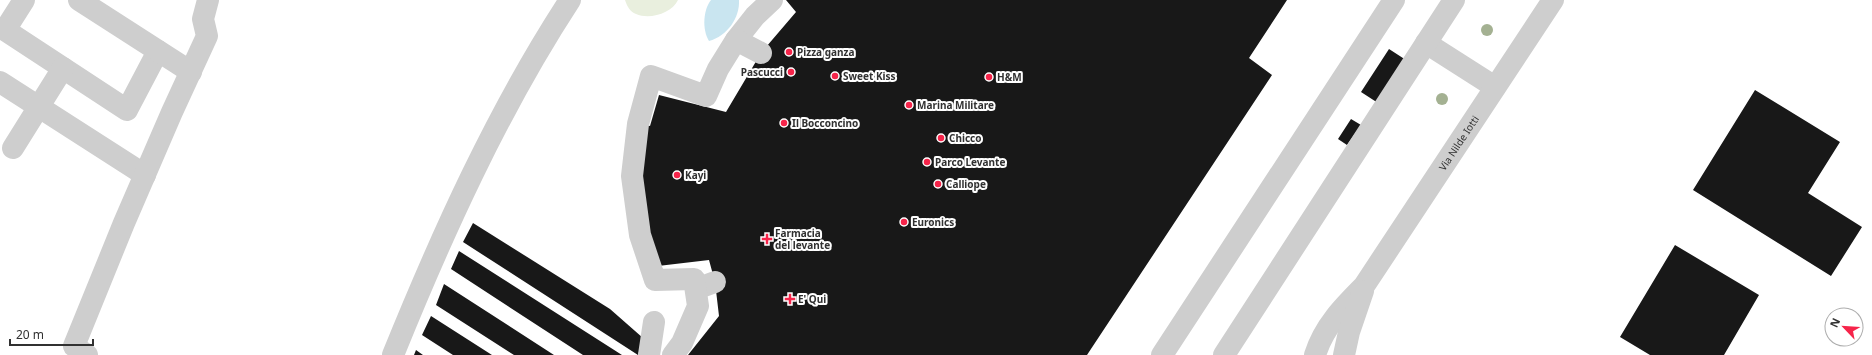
<svg xmlns="http://www.w3.org/2000/svg" width="1872" height="355" font-family="'Noto Sans',sans-serif">
<style>
.green{fill:#e9efde}
.water{fill:#c9e5f0}
.building{fill:#181818}
.lines{fill:none;stroke-linecap:round;stroke-linejoin:round}
.minor{stroke:#cecece;stroke-width:22}
.tree{fill:#a4b192}
.poi-dot{fill:#f6244a;stroke:#fff;stroke-width:1.5}
.labels{text-anchor:middle;dominant-baseline:central;stroke-width:4;stroke-linejoin:round;paint-order:stroke}
.poi-label{font-size:10px;font-weight:bold;fill:#313131;stroke:#fff;text-anchor:start}
.street-label{font-size:10px;fill:#313131;stroke:#fff}
</style>
<rect width="100%" height="100%" fill="#fff"/>
<path class="green" d="M625,0H678C672,13 650,20 636,14C630,12 627,6 625,0Z"/>
<path class="water" d="M711,0H739C740,18 727,36 709,41C702,30 703,10 711,0Z"/>
<path class="building" d="M786,0H1287L1249,58L1272,75L1087,355H688L719,316L715,282L709,260L658,266L638,185L642,124L650,126L659,95L726,112L761,53L796,12Z
M1389,49L1406,60L1378,103L1361,92Z
M1755,90L1840,142L1808,193L1862,227L1831,276L1693,190Z
M1351,119L1361,125L1347,145L1338,139Z
M473,223L610,309L643,338L638,355L463,242Z
M1675,245L1759,295L1724,355H1650L1620,337Z
M459,251L622,355H583L451,269Z
M444,284L554,355H514L436,305Z
M431,316L492,355H453L422,335Z
M416,350L423,355H414Z"/>
<g class="lines">
<g class="minor">
<path d="M24,0L5,30L127,110L158,51"/>
<path d="M79,0L191,72"/>
<path d="M736,40L755,16L772,0"/>
<path d="M1426,43L1495,87"/>
<path d="M0,82L145,175"/>
<path d="M13,148L63,68"/>
<path d="M696,289L715,282"/>
<path d="M87,355L74,346L124,223L172,112L207,36L203,19L208,0"/>
<path d="M393,355C442,234 498,110 570,0"/>
<path d="M649,355L654,322"/>
<path d="M673,355L682,343L698,306L694,279L655,280L640,235L632,176L638,124L651,76L706,96L718,69L736,40L761,53"/>
<path d="M1162,355L1394,0"/>
<path d="M1224,355L1454,0"/>
<path id="s1" d="M1315,355C1324,326 1344,306 1364,286L1553,0"/>
<path d="M1344,355L1349,332L1363,291"/>
</g>
</g>
<g class="tree">
<circle cx="1487" cy="30" r="6"/>
<circle cx="1442" cy="99" r="6"/>
</g>
<g class="poi-dot">
<circle cx="789" cy="52" r="4"/>
<circle cx="791" cy="72" r="4"/>
<circle cx="835" cy="76" r="4"/>
<circle cx="989" cy="77" r="4"/>
<circle cx="909" cy="105" r="4"/>
<circle cx="784" cy="123" r="4"/>
<circle cx="941" cy="138" r="4"/>
<circle cx="927" cy="162" r="4"/>
<circle cx="677" cy="175" r="4"/>
<circle cx="938" cy="184" r="4"/>
<circle cx="904" cy="222" r="4"/>
<path d="M765 233h4v4h4v4h-4v4h-4v-4h-4v-4h4z"/>
<path d="M788 293h4v4h4v4h-4v4h-4v-4h-4v-4h4z"/>
</g>
<g class="labels">
<g class="poi-label">
<text x="797" y="52">Pizza ganza</text>
<text x="783" y="72" text-anchor="end">Pascucci</text>
<text x="843" y="76">Sweet Kiss</text>
<text x="997" y="77">H&amp;M</text>
<text x="917" y="105">Marina Militare</text>
<text x="792" y="123">Il Bocconcino</text>
<text x="949" y="138">Chicco</text>
<text x="935" y="162">Parco Levante</text>
<text x="685" y="175">Kayi</text>
<text x="946" y="184">Calliope</text>
<text x="912" y="222">Euronics</text>
<text x="775" y="233">Farmacia<tspan x="775" dy="12">del levante</tspan></text>
<text x="798" y="299">E' Qui</text>
</g>
<g class="street-label">
<text stroke="none"><textPath href="#s1" startOffset="257">Via Nilde Iotti</textPath></text>
</g>
</g>
<g transform="translate(1844 327) rotate(295)"><circle r="19" fill="#ffffff" stroke="#adadad"/>
<path d="M0-3L7 15L0 10L-7 15Z" fill="#f6244a"/>
<text y="-6" font-size="11" font-weight="bold" text-anchor="middle" fill="#313131">N</text>
</g>
<path d="M10 339v6h83v-6" fill="none" stroke="#313131" stroke-width="2"/>
<text x="16" y="339" font-size="12" fill="#313131" stroke="#ffffff" stroke-width="3" paint-order="stroke">20 m</text>
</svg>
